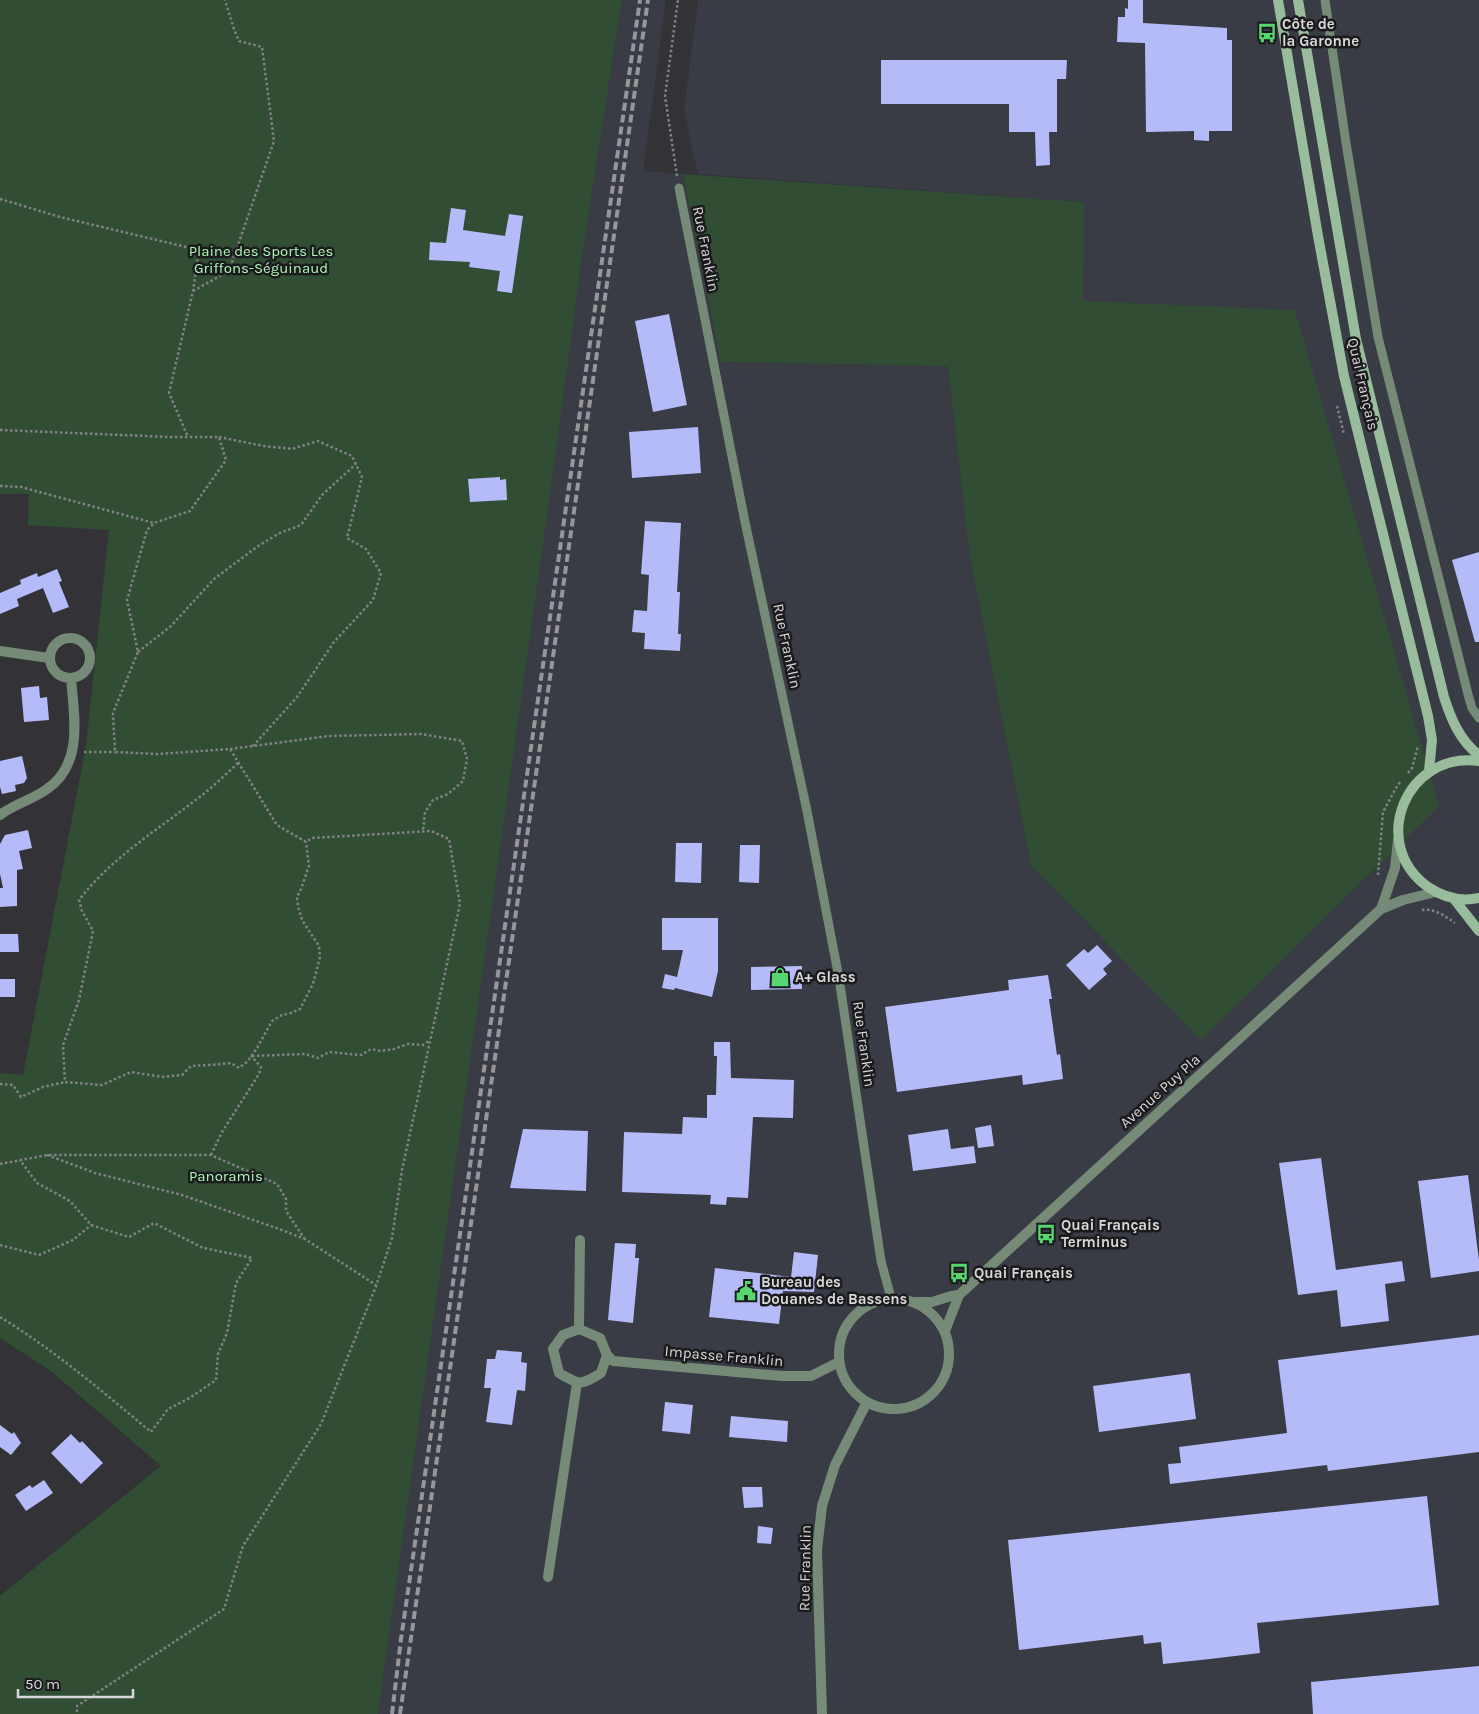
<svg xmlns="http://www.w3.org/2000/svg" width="1479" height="1714" font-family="Karla,sans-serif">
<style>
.built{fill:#393b45}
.green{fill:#314e35}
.building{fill:#b4bbf8}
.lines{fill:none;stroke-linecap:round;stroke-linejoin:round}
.path{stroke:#828286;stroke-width:2.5;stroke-dasharray:2.5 2.5;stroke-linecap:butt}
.service{stroke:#758b77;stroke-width:9}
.minor{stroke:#758b77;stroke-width:10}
.secondary{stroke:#98bc9c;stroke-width:10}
.rail{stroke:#97979a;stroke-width:4;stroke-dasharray:8 4;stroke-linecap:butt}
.labels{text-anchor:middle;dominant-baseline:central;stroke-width:5;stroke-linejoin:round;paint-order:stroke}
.poi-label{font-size:15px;font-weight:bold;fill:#d8d8db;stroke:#1b1b1d;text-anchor:start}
.street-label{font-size:15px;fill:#d8d8db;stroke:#1b1b1d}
.park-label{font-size:15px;fill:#acf8b6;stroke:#1b1b1d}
</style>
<rect width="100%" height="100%" fill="#333337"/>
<path class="built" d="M622,0H666L643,171L683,174L722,362L948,366L969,552L1031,865L1295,311L1083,301V202L698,174L684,111L698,0H1479V1714H378L549,503L583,251Z"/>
<path class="green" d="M0,0H622L583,251L549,503L378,1714H0V1596L161,1466L51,1371L0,1338V1073L23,1075L86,746L109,530L28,525L29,494H0Z
M683,174L1084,202L1083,301L1295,310L1439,806L1201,1040L1031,865L969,552L948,366L721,362Z"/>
<path class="building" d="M1128,0H1143V23L1227,28V40H1232V131H1209V141L1194,140V131L1146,132L1145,43L1117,42L1118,17H1125V8L1128,9Z
M881,60H1067L1066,79H1057V132H1049L1050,165L1036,166L1035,132H1009V104H881Z
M451,208L466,210L463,230L505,236L509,214L523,216L512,293L497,291L500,271L469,267L470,262L429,260L430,242L446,243Z
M669,314L687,405L653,412L635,321Z
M698,427L701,473L632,478L629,432Z
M500,477V480L506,479L507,500L470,502L468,479Z
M645,521L681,523L677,592H680L678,634H681L680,651L644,649L645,633L632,632L634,610L647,611L649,575L641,574Z
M1479,552V642H1475L1452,560Z
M57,569L62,581L59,582L69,607L53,613L43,588L17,599L19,606L0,614V593L21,584L20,580L37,573L38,577Z
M39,686L40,698L47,697L49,720L24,722L21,688Z
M22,756L27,778L24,783L15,785L16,791L2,794L0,787V761Z
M28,830L32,848L19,851L23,869L17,870V906L0,907V888H3L0,874V844L5,835Z
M676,843H702L701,883L675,882Z
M740,845H760L759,883L739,882Z
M662,918H718V971L712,997L675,988L674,990L662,988L665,974L677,977L683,950H662Z
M0,934H18L19,952H0Z
M1097,945L1112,961L1103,969L1107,974L1089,990L1066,965L1084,949L1088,953Z
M802,966V989L751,990V967Z
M1048,975L1052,999H1049L1057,1055L1060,1054L1063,1079L1023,1085L1022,1075L897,1092L885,1007L1009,990L1008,980Z
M0,979H15V997H0Z
M714,1042H730L731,1078L794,1080L793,1118L753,1117L748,1198L727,1197L726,1205L710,1204L711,1195L622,1192L624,1132L682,1134L683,1117L707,1118V1095H716L717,1056H714Z
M991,1125L994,1146L978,1148L975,1128Z
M523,1129L588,1131L586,1191L510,1188Z
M948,1129L951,1149L974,1146L976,1163L913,1171L908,1135Z
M1321,1158L1336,1270L1402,1261L1405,1281L1385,1284L1389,1321L1341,1327L1337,1290L1298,1295L1279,1163Z
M1468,1175L1479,1260V1271L1431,1278L1418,1181Z
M615,1243L636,1244L635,1258H639L633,1323L608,1320Z
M794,1252L818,1255L814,1292L783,1291L779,1324L709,1317L715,1268L791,1277Z
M1479,1335V1452L1328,1471L1327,1465L1170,1484L1168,1464L1181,1463L1179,1447L1287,1433L1278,1360Z
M497,1350L522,1352L521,1362L527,1363L525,1391L517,1390L512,1425L486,1422L491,1388H484L487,1359H495Z
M1190,1373L1196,1419L1099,1432L1093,1386Z
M665,1402L693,1405L690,1434L662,1431Z
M731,1416L788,1421L787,1442L729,1437Z
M0,1425L12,1434L14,1432L21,1443L11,1455L0,1447Z
M71,1434L80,1443L82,1441L103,1463L81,1484L51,1453Z
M44,1480L53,1493L26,1511L15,1495L30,1485L32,1488Z
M742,1487H762L763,1507L744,1508Z
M1427,1496L1439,1605L1257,1623L1260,1653L1210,1659L1163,1664L1161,1642L1144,1644L1143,1635L1019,1650L1008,1540Z
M758,1526L773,1528L771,1544L757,1543Z
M1479,1666V1714H1313L1311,1682Z"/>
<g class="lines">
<path class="path" d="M677,176L665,96L678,0
M0,199L60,217L199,250L193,291L169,393L188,437
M193,291L229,271L274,141L262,47L239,41L234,29L225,0
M1337,406L1344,434
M0,430L170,437H219L226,460L190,511L154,523L147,530L127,600L138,652L113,713L115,752L158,754L230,749L277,825L306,842L312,838L431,831L449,839L460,904L402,1170L392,1238L376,1286L321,1424L243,1546L224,1609L77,1706V1714
M219,437L264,446L292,449L318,441L352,456L362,477L347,538L366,549L381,573L373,600L334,642L297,697L253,746
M0,486L21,487L154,523
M138,652L171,626L214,579L258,546L280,533L301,525L322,495L356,464
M230,749L329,736L421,734L462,741L467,759L463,781L448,794L433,800L425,812L423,831
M84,752H115
M238,763C226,774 214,786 201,796C159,829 112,857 79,900L82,911L93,931L79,1000L63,1045L65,1082L102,1085L131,1072L163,1077L182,1075L191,1066L209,1065L231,1063L239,1068L247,1062L257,1048L272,1021L282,1015L291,1013L300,1009L313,984L320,957L319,946L302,920L298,906L297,897L301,889L309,866L306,842
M1408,773L1412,768L1418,746
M1378,875L1383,812L1396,788L1401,781
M1422,910C1434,908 1445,916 1455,923
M252,1056L305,1054L318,1058L329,1052L361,1055L371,1049L381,1051L394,1049L408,1044L423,1045L430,1040
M0,1084L13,1085L21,1097L43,1087L65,1082
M47,1155L95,1173L182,1195L279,1229L305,1239L376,1285
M211,1155L222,1132L259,1074L261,1067L251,1056
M0,1164L47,1155H211L277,1184L286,1199V1211L304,1238
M0,1245L39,1255L73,1240L91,1225
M0,1317C54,1350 102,1391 151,1432L168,1409L188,1399L216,1380L218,1354L227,1333L236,1283L252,1258L203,1248L154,1223L129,1237L91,1225L70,1201L37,1183L20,1160"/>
<path class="service" d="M1325,0L1346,143L1378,337L1469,698L1472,708L1479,718
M679,188L745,522L807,811L839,978L881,1261L891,1298"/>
<path class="minor" d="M50 658a20 20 0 1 1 40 0a20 20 0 1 1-40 0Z
M0,651L49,658
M0,815C14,804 32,800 47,789C84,764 74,716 71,678
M1381,909L1395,868L1398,840
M839 1354a55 55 0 1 1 110 0a55 55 0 1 1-110 0Z
M916,1302H932L951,1296L959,1295
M579,1329L600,1338L607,1355L601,1373C580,1386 580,1385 559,1373L553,1349L563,1335Z
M579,1329L580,1240
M945,1331L959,1295L1381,909L1403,900L1436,892
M607,1355L613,1361L782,1376H811L839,1362
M548,1577L577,1383
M822,1714L817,1550L822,1506L835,1465L867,1402"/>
<path class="secondary" d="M1278,0L1318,236L1344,376L1428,716L1432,740L1429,771
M1298,0L1356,339L1444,697C1451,719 1460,741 1479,755
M1479,761C1406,751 1368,844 1428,887C1443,897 1461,902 1479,898
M1454,899L1479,931"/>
<path class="rail" d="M392,1714L401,1639L640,0
M400,1714L648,0"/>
</g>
<defs>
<symbol id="bus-bare" viewBox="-9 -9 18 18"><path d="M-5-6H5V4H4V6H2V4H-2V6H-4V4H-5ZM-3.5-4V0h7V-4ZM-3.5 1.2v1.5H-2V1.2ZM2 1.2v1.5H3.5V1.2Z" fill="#56d671" stroke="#1b1b1d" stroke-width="2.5" paint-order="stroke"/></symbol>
<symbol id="shop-bare" viewBox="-9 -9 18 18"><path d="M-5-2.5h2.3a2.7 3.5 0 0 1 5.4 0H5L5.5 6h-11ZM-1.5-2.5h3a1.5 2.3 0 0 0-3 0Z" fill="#56d671" stroke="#1b1b1d" stroke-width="2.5" paint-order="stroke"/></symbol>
<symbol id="civic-bare" viewBox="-9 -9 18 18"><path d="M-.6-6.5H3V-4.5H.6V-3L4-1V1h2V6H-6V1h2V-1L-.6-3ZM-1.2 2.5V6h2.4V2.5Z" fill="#56d671" stroke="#1b1b1d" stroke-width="2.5" paint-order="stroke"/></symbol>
</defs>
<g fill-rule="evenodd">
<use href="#bus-bare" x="1253" y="19" width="28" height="28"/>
<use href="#shop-bare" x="766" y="963" width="28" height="28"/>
<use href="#bus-bare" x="1032" y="1220" width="28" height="28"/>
<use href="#bus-bare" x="945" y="1259" width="28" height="28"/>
<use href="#civic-bare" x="732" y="1277" width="28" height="28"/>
</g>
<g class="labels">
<g class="poi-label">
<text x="1282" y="24">Côte de<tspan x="1282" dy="17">la Garonne</tspan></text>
<text x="795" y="977">A+ Glass</text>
<text x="1061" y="1225">Quai Français<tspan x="1061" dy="17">Terminus</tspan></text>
<text x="974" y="1273">Quai Français</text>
<text x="761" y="1282">Bureau des<tspan x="761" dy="17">Douanes de Bassens</tspan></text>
</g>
<g class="street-label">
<text transform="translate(706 249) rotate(79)">Rue Franklin</text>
<text transform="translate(1363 384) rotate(77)">Quai Français</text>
<text transform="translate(787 646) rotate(78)">Rue Franklin</text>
<text transform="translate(864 1044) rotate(82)">Rue Franklin</text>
<text transform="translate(1160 1091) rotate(-42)">Avenue Puy Pla</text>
<text transform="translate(724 1356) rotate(5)">Impasse Franklin</text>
<text transform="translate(805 1568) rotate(-89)">Rue Franklin</text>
</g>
<g class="park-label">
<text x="261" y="251">Plaine des Sports Les<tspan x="261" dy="17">Griffons-Séguinaud</tspan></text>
<text x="226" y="1176">Panoramis</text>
</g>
</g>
<path d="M18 1689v8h115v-8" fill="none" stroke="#d8d8db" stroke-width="2.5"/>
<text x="25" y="1689" font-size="15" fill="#d8d8db" stroke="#1b1b1d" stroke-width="4" paint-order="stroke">50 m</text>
</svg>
